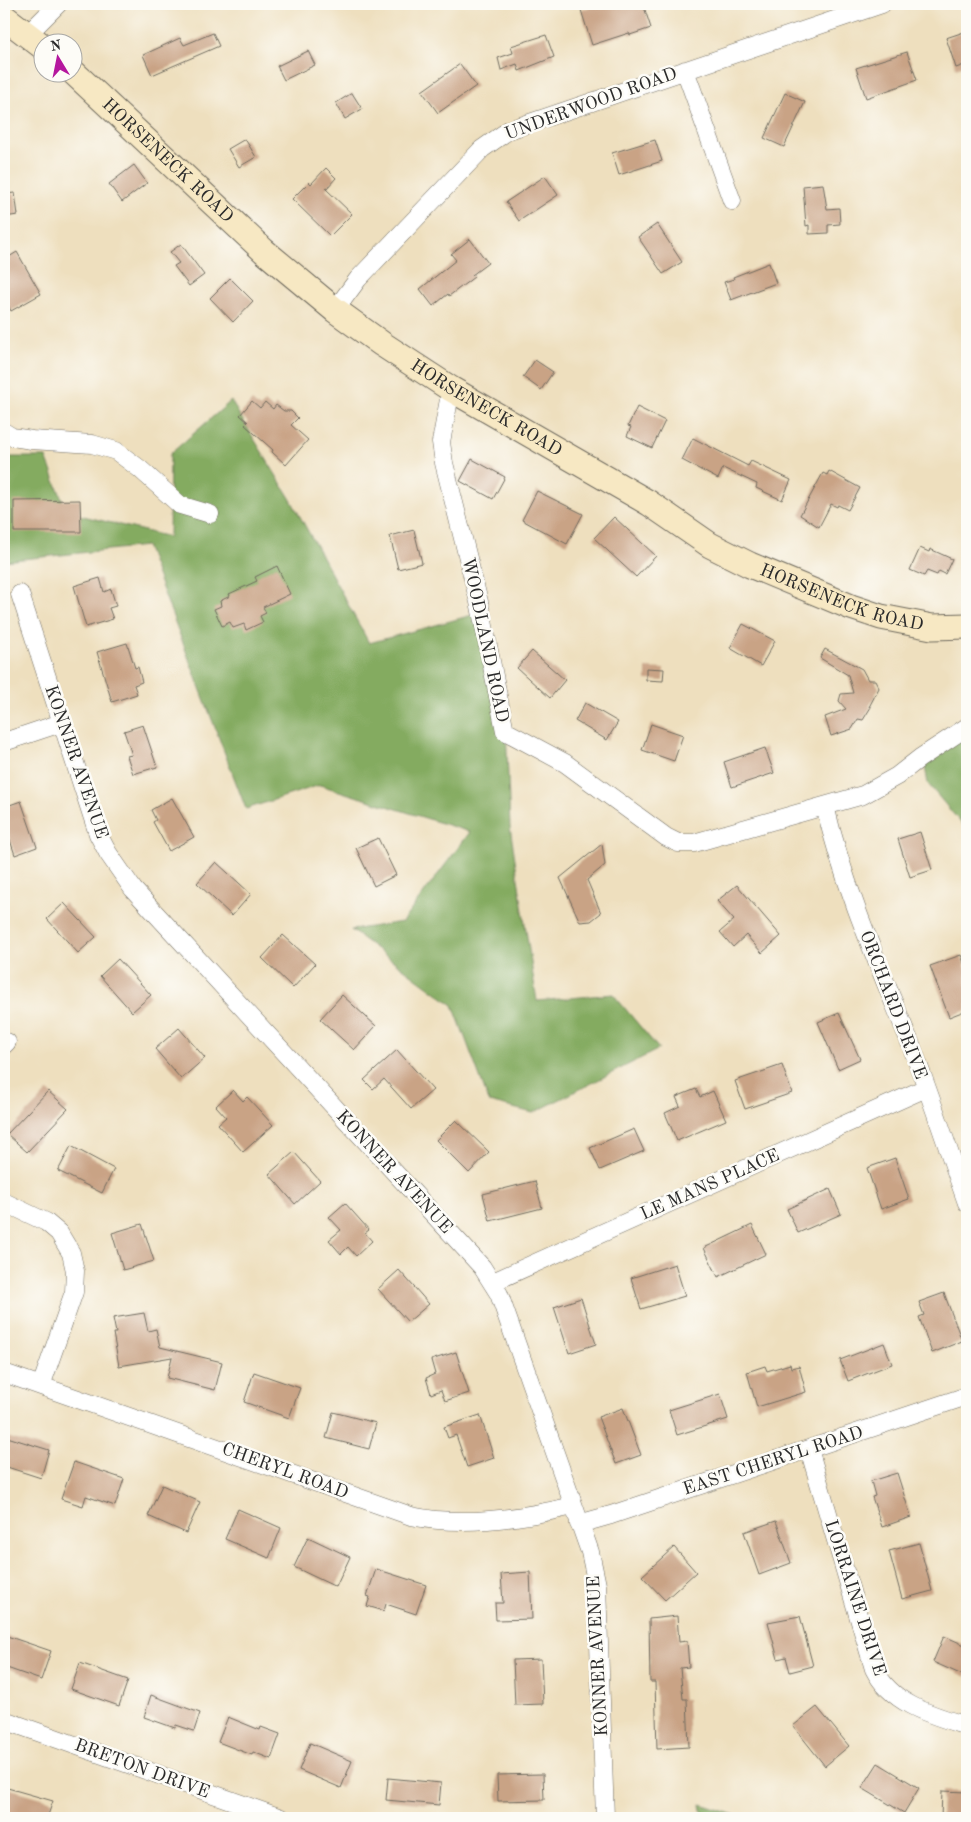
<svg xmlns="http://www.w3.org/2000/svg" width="971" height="1822" font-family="'Old Standard TT',serif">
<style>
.forest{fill:#84ab61;stroke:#586b46}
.building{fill:#c9a385}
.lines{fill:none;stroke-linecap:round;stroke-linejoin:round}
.street-casing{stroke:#6f6a5e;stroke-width:19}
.secondary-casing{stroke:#6f6a5e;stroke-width:27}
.street{stroke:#fff;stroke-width:18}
.secondary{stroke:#f7e8c3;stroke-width:25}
.labels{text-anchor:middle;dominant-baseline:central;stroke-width:5;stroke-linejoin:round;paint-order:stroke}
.street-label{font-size:18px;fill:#2b2b2b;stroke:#fdfcf7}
</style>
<rect width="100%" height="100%" fill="#fdfcf7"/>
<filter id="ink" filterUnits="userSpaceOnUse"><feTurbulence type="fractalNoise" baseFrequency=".02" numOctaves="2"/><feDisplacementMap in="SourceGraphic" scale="10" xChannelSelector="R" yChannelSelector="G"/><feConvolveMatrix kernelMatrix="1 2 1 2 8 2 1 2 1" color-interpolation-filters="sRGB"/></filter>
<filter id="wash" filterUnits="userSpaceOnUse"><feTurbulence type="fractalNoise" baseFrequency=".0096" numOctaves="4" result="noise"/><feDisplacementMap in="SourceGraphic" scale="20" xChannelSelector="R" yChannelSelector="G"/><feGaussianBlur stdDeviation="1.12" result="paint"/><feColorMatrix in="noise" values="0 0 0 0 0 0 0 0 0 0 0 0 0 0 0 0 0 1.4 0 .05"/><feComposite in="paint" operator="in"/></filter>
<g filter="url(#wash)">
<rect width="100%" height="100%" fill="#eedfbe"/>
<path class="forest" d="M231,401L290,498L369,643L476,614L506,725L510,827L537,1001L613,994L659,1049L533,1113L489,1102L453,1005L351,930L402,922L470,832L320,785L246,809L146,546L4,561V457H46L67,512L169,537L170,454Z
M967,729V830L928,784L923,755Z
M701,1804L744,1818H703Z"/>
<g id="blocks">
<path class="building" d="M591,4H643L651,28L630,35L629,33L592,45L581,10L592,6Z
M967,31V64L956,68L946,38Z
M213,33L219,46L152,75L143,55L180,38L184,45Z
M546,35L554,57L519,71L517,64L501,70L498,58L513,53L511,46Z
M308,51L315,65L284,80L277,66Z
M907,52L917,80L866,98L856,68Z
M460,64L476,86L438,113L422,91Z
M352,93L362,109L345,119L336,103Z
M785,93L805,102L784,147L764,138Z
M245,139L256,157L239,167L228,149Z
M655,140L662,161L619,175L612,153Z
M134,165L147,183L122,202L109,184Z
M326,168L336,178L326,189L352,214L330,236L292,199L309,182L311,184Z
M545,176L558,195L519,221L506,202Z
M823,184L827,209L839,208L840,224L828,225V233L809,234V225L806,226L803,186Z
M15,193L18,215L4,217V194Z
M657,224L682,262L663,274L638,237Z
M470,239L488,263L472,275L474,277L449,296L448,294L433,306L420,289L456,260L451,254Z
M181,244L204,275L189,286L174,266L179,263L170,252Z
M17,252L41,294L11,311L4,298V260Z
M769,263L776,283L731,300L724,282L734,279L733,277Z
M230,278L253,301L233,322L210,298Z
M535,360L553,372L541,390L523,377Z
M252,401L260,408L265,402L273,409L276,405L284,411H291L298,418L291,425L308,440L286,465L272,452L273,450L245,425L248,422L240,415Z
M637,407L665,421L652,448L627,436L631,427L628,426Z
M693,438L748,466L751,461L791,480L782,500L756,488L757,484L723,468L718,479L682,460Z
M472,459L505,477L493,499L460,481Z
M829,471L860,488L848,510L838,505L837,507L831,504L819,527L800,515L823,473L827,475Z
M537,491L583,514L567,544L522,520Z
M80,500L81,532H14V501Z
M614,517L656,556L636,577L594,538Z
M414,530L422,563L398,569L390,536Z
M920,548L929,552L930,549L952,559L945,574L939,571L937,575L927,571L924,576L910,570Z
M277,566L290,594L263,607L266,613L260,616L263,622L246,630L244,624L233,628L230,622L222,626L214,609L221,606L220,601L230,596L229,594L257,581L255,577Z
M100,578L104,592L111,589L116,606L109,608L113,619L86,627L74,586Z
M743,624L775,641L761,666L730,648Z
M127,643L135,668L138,667L142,682L134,685L137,694L112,702L97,652Z
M825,649L862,669L868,680H875L879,688L869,707H871L863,720L858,719L852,729L831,736L825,717L846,709L839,701L841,694L853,693L848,675L820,658Z
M532,651L565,680L550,698L517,668Z
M646,668L664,669L663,681L646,680Z
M585,703L618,722L607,740L575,721Z
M651,724L683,735L674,761L642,750Z
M143,725L157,767L133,774L127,756L132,755L124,731Z
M765,748L774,773L732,787L724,762Z
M172,798L194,837L169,851L153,822L156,820L151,810Z
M21,801L37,847L15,855L4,822V807Z
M920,832L932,870L910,877L898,839Z
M378,838L396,875L374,886L356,848Z
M602,844L605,865L587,880L601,913L591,921L580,922L560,878Z
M216,862L251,894L232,916L197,883Z
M737,885L781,936L762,953L746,935L733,947L720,932L734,920L717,901Z
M64,903L96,937L78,953L47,919Z
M283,935L315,964L293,988L262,958Z
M961,955L967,971V1010L949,1017L930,966Z
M118,959L151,995L132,1012L100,976Z
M342,995L376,1026L354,1050L320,1019Z
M839,1013L860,1059L838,1069L818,1022Z
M179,1028L205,1058L181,1079L155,1049Z
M397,1050L433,1090L411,1109L384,1079L373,1089L364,1080Z
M782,1065L792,1093L745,1109L735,1081Z
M696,1089L700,1097L713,1091L726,1120L677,1141L665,1113L680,1106L676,1097Z
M233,1090L243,1101L247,1097L273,1125L243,1152L218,1124L226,1117L216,1106Z
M48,1091L68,1109L27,1152L7,1134Z
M456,1120L489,1152L469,1173L436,1140Z
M634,1129L644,1151L600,1170L590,1148Z
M71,1146L114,1169L102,1193L58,1171Z
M294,1152L320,1181L295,1204L269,1174Z
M895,1158L909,1199L881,1209L867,1168Z
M535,1181L542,1208L490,1221L483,1194Z
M830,1189L841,1214L798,1233L787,1209Z
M345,1203L369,1230L365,1233L372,1241L356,1256L348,1247L341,1254L329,1240L341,1230L329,1217Z
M142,1224L154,1261L123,1270L112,1233Z
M752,1225L766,1254L718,1277L704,1248Z
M675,1264L685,1296L641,1309L631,1278Z
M399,1270L429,1304L408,1322L378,1289Z
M944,1293L962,1341L932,1353L919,1317L924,1315L919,1302Z
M581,1298L596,1344L569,1353L554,1307Z
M144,1313L148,1331L156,1329L160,1347L222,1362L215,1390L167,1378L172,1357L119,1366L113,1333H116L113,1318Z
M884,1343L892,1364L848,1381L840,1360Z
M456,1352L469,1393L445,1401L441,1390L431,1394L426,1378L435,1374L431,1360Z
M790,1364L791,1368L799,1366L806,1392L757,1407L747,1372L765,1366L767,1371Z
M254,1372L300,1388L289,1418L244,1402Z
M720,1394L728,1419L677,1435L669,1410Z
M623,1408L641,1455L616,1464L598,1417Z
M333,1412L376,1423L369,1449L326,1438Z
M480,1415L494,1458L467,1467L456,1435L448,1438L444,1427Z
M4,1436L49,1450L41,1478L4,1466Z
M74,1462L124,1479L115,1506L86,1496L83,1506L61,1499Z
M897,1473L911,1517L882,1527L872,1497L875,1496L871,1481Z
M162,1485L200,1502L186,1533L148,1516Z
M238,1509L281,1528L269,1558L225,1539Z
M776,1521L791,1563L759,1575L744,1532Z
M308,1537L350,1557L336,1587L294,1567Z
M919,1543L932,1591L902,1599L889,1551Z
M674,1547L696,1572L665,1600L642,1576Z
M376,1569L426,1585L416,1614L386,1604L384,1611L367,1606L370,1597L367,1596Z
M530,1572L532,1619L496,1620L495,1603H503L501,1574Z
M677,1616L679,1642L687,1641L689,1667L680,1668L683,1699H687L689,1747L657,1749L655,1682H650L649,1619Z
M800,1616L813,1666L790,1672L786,1657L778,1659L768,1622Z
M7,1636L51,1651L41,1680L4,1667V1648Z
M944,1636L967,1646V1677L933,1662Z
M541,1659L543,1704L515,1705L513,1660Z
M80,1663L128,1680L119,1706L71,1689Z
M151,1695L200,1713L194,1731L176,1725L175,1728L144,1717Z
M817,1707L849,1746L825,1766L793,1726Z
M228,1717L260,1730L261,1727L280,1734L271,1759L253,1752L252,1755L218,1742Z
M310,1743L352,1761L341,1788L299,1770Z
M878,1763L919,1788L904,1813L862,1788Z
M543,1774L544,1800L498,1801L497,1775Z
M388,1778L441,1783L439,1805L386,1800Z
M4,1787L53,1801L47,1818H11L4,1816Z
M942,1791L967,1792V1818H941Z"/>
</g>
</g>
<g filter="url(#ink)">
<use href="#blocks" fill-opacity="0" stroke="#6f6a5e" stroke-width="1"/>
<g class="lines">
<defs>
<path id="street" d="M28,34L58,4
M685,70L732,201
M335,310L358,279L482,149L509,130L882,4
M451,389L441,442L444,463L480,606L505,731L565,763L666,837L678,843H694L863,795L897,776L920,758L967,727
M4,432L12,437L32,440L92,444L116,451L140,469L180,505L210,514
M20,594L98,834L108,853L133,889L482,1267L499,1294L590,1552L597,1585L605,1818
M4,742L61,723
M825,806C844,886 876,959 907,1035C929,1090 947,1147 967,1203
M4,1045L7,1042
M4,1202L46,1222L59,1233L71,1253L75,1271L74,1292L41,1386
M493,1282L926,1088
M4,1373L411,1516C461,1527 523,1518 573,1506
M809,1449L874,1669C892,1705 932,1715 967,1726
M579,1524L611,1515L967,1396
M4,1720L281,1818"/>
<g id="secondary">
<path d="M4,17L42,46"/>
<path id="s1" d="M72,71L264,251L335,310L382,344L451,389L649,503L710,545L750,565L851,607L881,617L932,627L967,626"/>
</g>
</defs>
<use href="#street" class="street-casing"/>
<use href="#secondary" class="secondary-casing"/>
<use href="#street" class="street"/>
<use href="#secondary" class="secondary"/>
</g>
</g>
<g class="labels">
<g class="street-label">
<text transform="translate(591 104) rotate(-20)">UNDERWOOD ROAD</text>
<text stroke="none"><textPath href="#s1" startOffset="131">HORSENECK ROAD</textPath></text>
<text stroke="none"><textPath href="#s1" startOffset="536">HORSENECK ROAD</textPath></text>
<text stroke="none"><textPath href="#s1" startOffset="941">HORSENECK ROAD</textPath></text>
<text transform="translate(485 640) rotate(78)">WOODLAND ROAD</text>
<text transform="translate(76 762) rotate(71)">KONNER AVENUE</text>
<text transform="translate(893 1005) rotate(69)">ORCHARD DRIVE</text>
<text transform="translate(394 1172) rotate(47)">KONNER AVENUE</text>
<text transform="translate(710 1185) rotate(-24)">LE MANS PLACE</text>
<text transform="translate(773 1461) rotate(-18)">EAST CHERYL ROAD</text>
<text transform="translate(285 1471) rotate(20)">CHERYL ROAD</text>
<text transform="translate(855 1598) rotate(72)">LORRAINE DRIVE</text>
<text transform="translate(598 1656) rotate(-93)">KONNER AVENUE</text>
<text transform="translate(142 1769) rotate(20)">BRETON DRIVE</text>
</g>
</g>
<rect width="971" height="1822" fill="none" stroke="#fdfcf7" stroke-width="20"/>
<g transform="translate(58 58) rotate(350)"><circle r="24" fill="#fdfcf7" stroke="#a9a8a5"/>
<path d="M0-4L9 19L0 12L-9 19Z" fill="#b5179e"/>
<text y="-8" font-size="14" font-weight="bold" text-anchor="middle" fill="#2b2b2b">N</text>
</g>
</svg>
